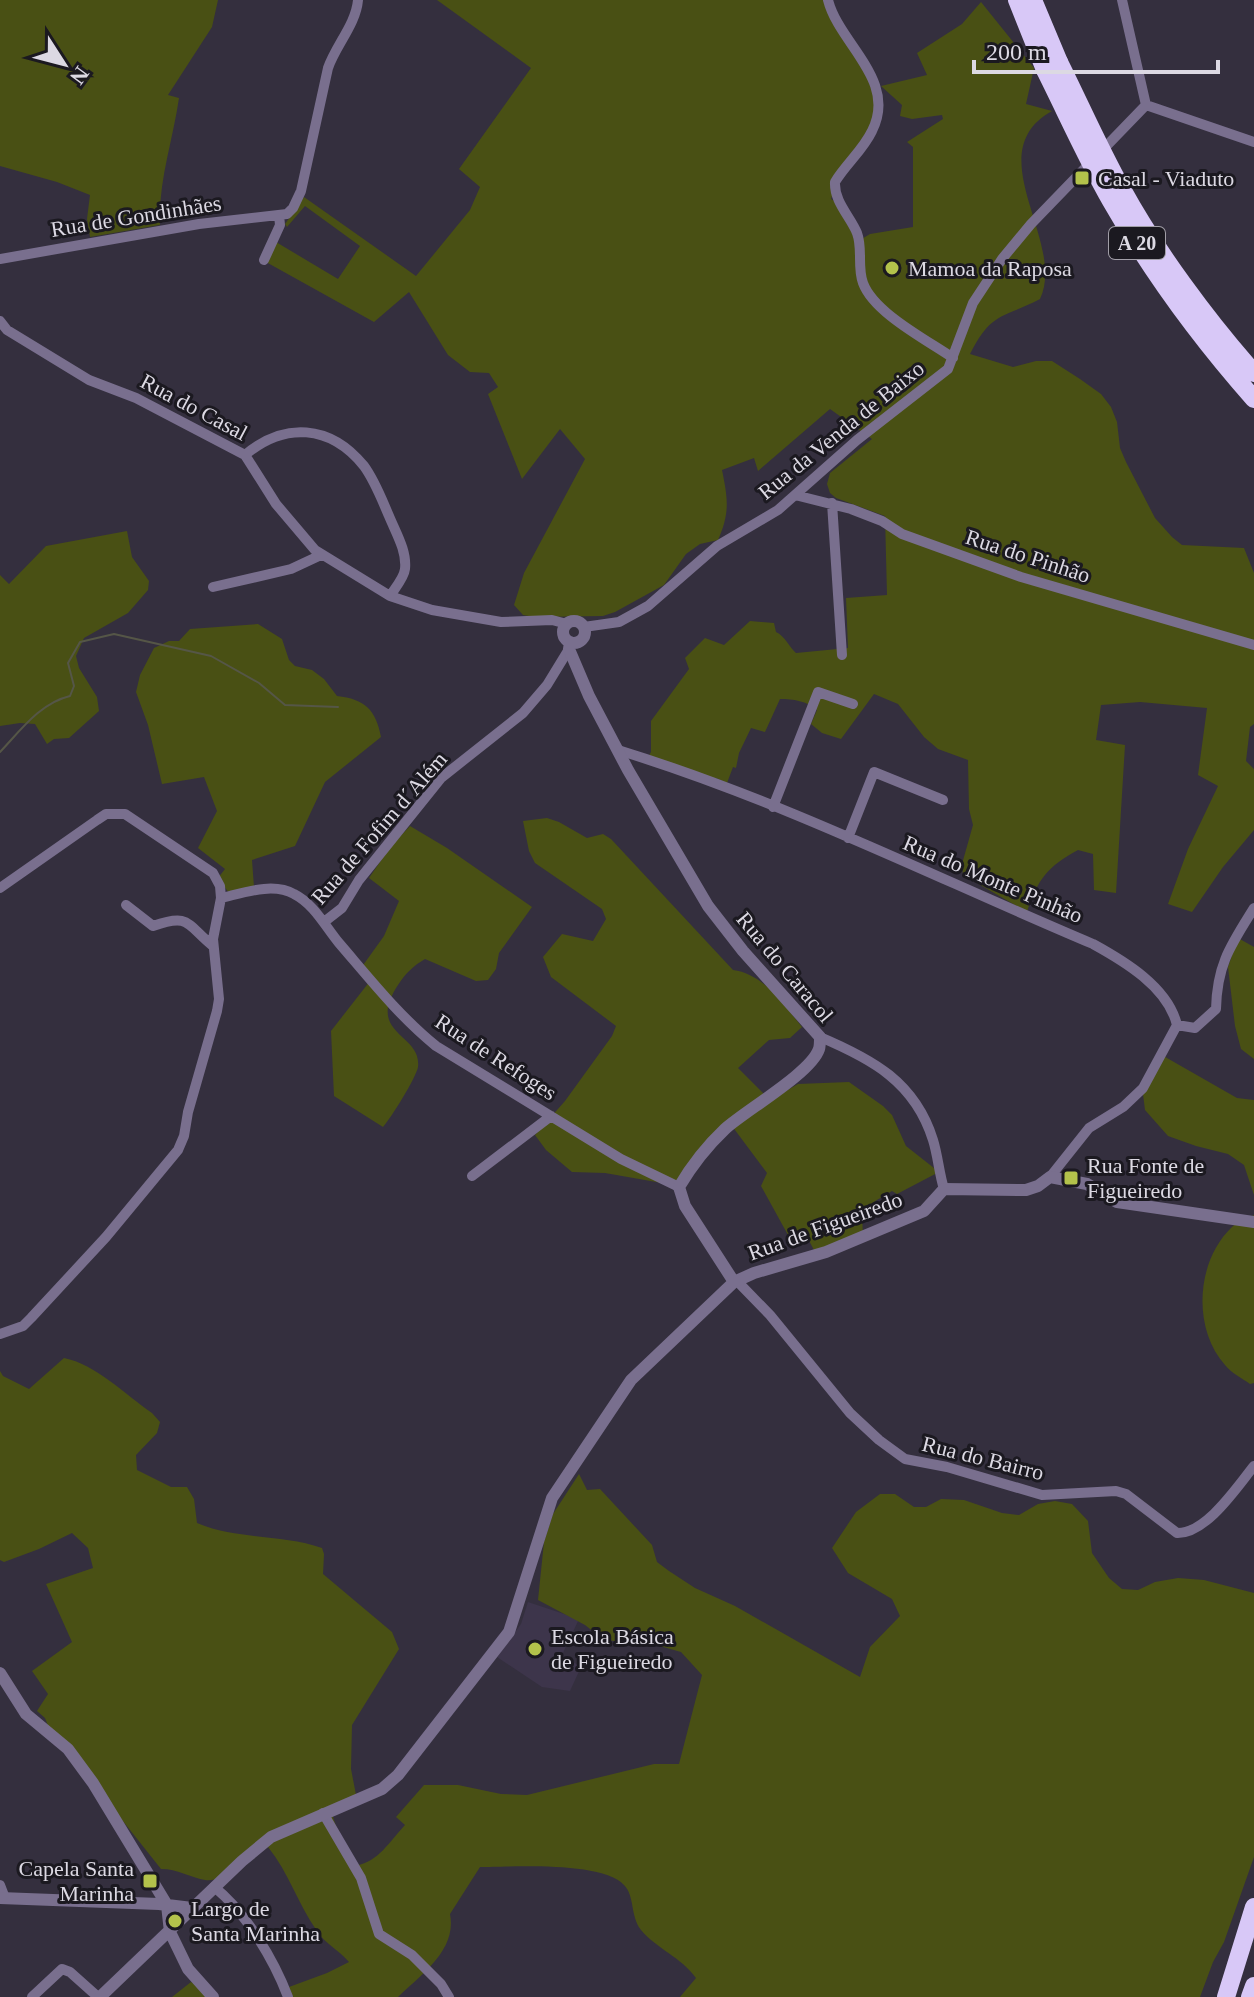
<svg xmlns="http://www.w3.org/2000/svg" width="1254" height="1997" font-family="'Times New Roman',serif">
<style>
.built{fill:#3d354b}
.green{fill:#495014}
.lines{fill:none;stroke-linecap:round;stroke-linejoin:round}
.stream{stroke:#555647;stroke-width:2}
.minor{stroke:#796f8e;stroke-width:10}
.tertiary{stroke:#796f8e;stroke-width:12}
.motorway{stroke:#d8c8f7;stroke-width:18}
.motorway-bridge{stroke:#d8c8f7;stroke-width:18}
.poi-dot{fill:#b3c24b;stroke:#1b1920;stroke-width:3}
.labels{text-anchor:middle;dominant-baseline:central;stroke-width:6;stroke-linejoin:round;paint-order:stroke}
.shield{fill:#1b1920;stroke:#a29fa8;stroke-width:2}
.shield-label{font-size:20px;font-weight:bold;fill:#dcd9e3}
.poi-label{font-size:22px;fill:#dcd9e3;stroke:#1b1920;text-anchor:start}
.street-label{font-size:22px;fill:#dcd9e3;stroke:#1b1920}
</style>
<rect width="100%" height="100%" fill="#342f3e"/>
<path class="built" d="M528,1602L579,1619L562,1655L581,1667L570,1691L542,1687L497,1657L521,1624Z"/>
<path class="green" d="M0,0H218L212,27L168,95L179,98C173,140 158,182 160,225L90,237L87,219L90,195L57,182L0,166Z
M437,0H826L876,80L882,109L840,171L831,199L838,203L860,240L870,234L913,227V147L907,142L943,119L942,115L912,119L900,116L902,105L881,86L927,75L917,53L962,24L981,2L1034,68L1026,104L1052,111C977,153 1067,241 1040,299C1002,319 992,311 970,354L1013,367L1036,361H1052L1080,379L1101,394L1111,407L1117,422L1120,448L1126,462L1155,518L1172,537L1182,545L1244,548L1254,573V724L1250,727L1246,761L1254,769V830L1223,867L1192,912L1168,904L1188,849L1218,786L1198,775L1207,708L1140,702L1101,705L1096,740L1125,745L1116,893L1094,890L1093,854L1078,850C1048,866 1037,880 1027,912L963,875L962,864L973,825L969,809L968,760L938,749L924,737L898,704L874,694L841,739L822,733L811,724L817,710C807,701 793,699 780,699L765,732L751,728L739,753L736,768L733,767L727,783L716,778L714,783L647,759L651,752V721L689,669L685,658L705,638L724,645L750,621L774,623L776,632C785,636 789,647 796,653L848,648L846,598L887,595L885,516L836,498L830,493L827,484L830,473L872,439L830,409L758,471L754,458L722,470C728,499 730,513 718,540L700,544L686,554L664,585L615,612L603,616L534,617L523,615L514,605L524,573L585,459L560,429L522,479L488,394L498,387L489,373L470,372L448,355L409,292L374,322L266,262L276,242L338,279L360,246L305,206L287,227L285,224L304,197L416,276L470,210L480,187L459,169L531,68Z
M127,531L132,557L149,581L148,590L128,613L84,638L76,656L79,668L97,697L99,711L69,738L54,739L47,744L35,724L20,723L0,726V575L9,584L46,546Z
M258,624L282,639L289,660L295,666L312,670L324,679L337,696C365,699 376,710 381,737L325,782L295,846L252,860L254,887L229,893L218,878L225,869L198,848L217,811L204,777L162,784L148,725L136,692L140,675L154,648L169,641H179L190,629Z
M547,818L559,822L587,838L603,834L611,839L733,970C764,974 783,1004 802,1027L790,1038L769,1040L738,1068L770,1100L798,1084L849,1082L883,1106L892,1115L906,1146L939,1172L897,1194L892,1191C871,1204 860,1206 863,1233L815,1252L804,1231L788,1235L761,1186L767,1173L729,1122L679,1186L605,1173L572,1172L546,1150L535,1135L565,1101L612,1036L616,1026L551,977L543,957L562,934L593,941L606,919L602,909L535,863L529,851L523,821Z
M410,826L447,848L532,907L499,953L496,969L488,980L476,981L425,959C413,966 406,973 398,985C365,1035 422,1033 418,1067C416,1078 391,1118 383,1127L334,1096L331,1031L370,981L361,968L384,936L399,901L369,878L391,846Z
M1238,938L1254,947V1059L1241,1049L1235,1026L1228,967Z
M1160,1054L1237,1098L1254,1100V1195L1244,1165L1228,1154L1196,1146L1168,1136L1145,1110L1143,1094Z
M1254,1215V1383L1250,1384C1242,1378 1231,1373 1225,1365C1192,1328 1196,1261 1232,1227C1238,1221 1247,1219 1254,1215Z
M64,1358C95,1364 126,1395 152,1413L160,1422L157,1433L136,1455L137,1470L171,1487H187L194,1499L197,1523C237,1540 283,1534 322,1548L324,1554L323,1574L392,1632L399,1649L352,1725L351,1769L357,1800L333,1816C334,1825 351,1857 357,1865C377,1863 391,1840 405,1825L396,1817L424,1785H458L501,1794L527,1795L654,1764H679L702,1675L681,1652L656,1645L604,1640L585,1625L538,1600L544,1542L553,1514L579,1474L587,1490L600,1489L652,1545L657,1562L669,1571L695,1588L735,1606L860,1677L870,1647L900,1616L892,1599L848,1573L832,1548L856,1512L880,1494H895L914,1507H926L941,1499L964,1500L1002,1513L1019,1515L1038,1504L1055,1501L1072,1504L1088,1521L1092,1553L1109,1578L1122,1589L1138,1590L1155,1582L1178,1578L1204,1580L1254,1593V1857L1224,1942L1213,1962L1200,1997H680L696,1978C681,1957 657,1949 641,1930C630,1916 635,1896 624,1885C602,1861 511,1867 480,1867L450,1914C457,1950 422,1974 398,1997H293L289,1987L327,1973L349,1962C338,1949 325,1944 317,1931C298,1904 289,1873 268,1847C251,1858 225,1883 205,1880C189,1877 178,1869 161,1869L49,1728L45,1718L37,1711L48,1694L32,1671L72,1642L46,1584L93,1568L88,1548L72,1533L39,1549L4,1562L0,1560V1371L3,1376L29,1389Z
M191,1982L216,1997H172Z"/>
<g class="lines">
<path class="stream" d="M0,752C20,731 40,703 70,696L74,686L68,663L80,642L114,634L211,656L259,683L285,705L338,707"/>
<path class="minor" d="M828,0C839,44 898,80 872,131C863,150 846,164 835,182C834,202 850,216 857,233C863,249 857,267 863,283C874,313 927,340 953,358
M1122,0L1146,105
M1146,105L1254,142
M0,259L199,224L287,214L293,208L301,191L328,68C336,45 356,24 358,0
M264,260L280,225L279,215
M0,321L7,330L89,380L136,398L245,455L276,504L315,550L390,596L432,610L501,622L552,620L567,624
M245,455C284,422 330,424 364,466C375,481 382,500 389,516C396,533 407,551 405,569C404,578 395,588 390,596
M795,495L851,509L882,521L902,534L1021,577L1254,645
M832,503L842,655
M213,587L291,569L321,555
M584,627L619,622L648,606L717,546L778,510L857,440L948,369L973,303L1002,259L1031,224L1146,105
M618,750C781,800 936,878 1093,944C1124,961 1168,987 1177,1025
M773,807L818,692L853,704
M848,838L874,772L943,800
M0,888L97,820L106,814H125L213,873L220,886L221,898L213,939L219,999L217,1011L188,1112L184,1136L178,1150L106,1237L31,1318L23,1326L0,1334
M221,898C243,893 273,882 294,894C314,904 325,926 339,943C370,979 399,1016 436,1046L621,1159L679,1187
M126,905L153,926C190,913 186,924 213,946
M324,922L342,908L359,880L441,778L523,713L547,685L569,649
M1177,1025L1195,1028L1216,1009C1217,964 1231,945 1254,908
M820,1037C872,1059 915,1082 933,1140C938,1156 939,1173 944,1189
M472,1176L551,1116
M1050,1177L1089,1128L1123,1107L1143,1088L1177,1025
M736,1280L770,1315L850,1413L879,1440L905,1459L947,1467L1042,1495L1116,1491L1126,1494L1177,1533C1206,1534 1237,1487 1254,1466
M323,1813L361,1878L379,1934L412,1955L441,1984L449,1997
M0,1885L5,1898
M214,1887C245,1911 274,1960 288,1997
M32,1997L62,1969L70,1972L98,1997"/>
<path class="tertiary" d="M563 632a11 11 0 1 1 22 0a11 11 0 1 1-22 0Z
M570,642L569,649L589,696L628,770L708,906L743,951L820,1037C820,1041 820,1046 819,1049C811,1073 746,1110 725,1129C707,1146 692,1165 679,1187L685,1206L734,1282
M0,1673L26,1714L68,1749L93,1783L167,1905L170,1932L188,1969L213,1997
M0,1898L159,1904L192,1908
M100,1997L242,1861L271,1837L382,1789L398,1775L509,1632L552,1498L631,1380L734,1282L754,1273L826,1252L924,1211L944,1189L1026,1190L1038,1186L1050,1177L1087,1184L1117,1202L1254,1222"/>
<path class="motorway" d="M1017,0L1045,70
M1033,0L1059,62
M1226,1997L1254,1907
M1250,1997L1254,1986"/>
<path class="motorway-bridge" d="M1059,62C1080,104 1099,148 1122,189C1156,251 1207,320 1254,373
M1045,70C1067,114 1087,159 1111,201C1151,271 1201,339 1254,399"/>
</g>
<g class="poi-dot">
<rect x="1074" y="170" width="16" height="16" rx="4"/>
<circle cx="892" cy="268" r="8"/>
<rect x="1063" y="1170" width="16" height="16" rx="4"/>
<circle cx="535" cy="1649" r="8"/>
<rect x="142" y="1873" width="16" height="16" rx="4"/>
<circle cx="175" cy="1921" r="8"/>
</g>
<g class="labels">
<rect class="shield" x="1109" y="227" width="56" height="32" rx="6"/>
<g class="shield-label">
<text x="1137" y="243">A 20</text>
</g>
<g class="poi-label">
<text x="1098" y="178">Casal - Viaduto</text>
<text x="908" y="268">Mamoa da Raposa</text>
<text x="1087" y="1165">Rua Fonte de<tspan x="1087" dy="25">Figueiredo</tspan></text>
<text x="551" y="1636">Escola Básica<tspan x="551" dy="25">de Figueiredo</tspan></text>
<text x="134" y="1868" text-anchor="end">Capela Santa<tspan x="134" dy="25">Marinha</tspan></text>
<text x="191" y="1908">Largo de<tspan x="191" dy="25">Santa Marinha</tspan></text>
</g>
<g class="street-label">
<text transform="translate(136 216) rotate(-9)">Rua de Gondinhães</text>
<text transform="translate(194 407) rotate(28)">Rua do Casal</text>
<text transform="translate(841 430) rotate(-39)">Rua da Venda de Baixo</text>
<text transform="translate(1028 556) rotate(18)">Rua do Pinhão</text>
<text transform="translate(379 828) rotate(-49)">Rua de Fofim d´Além</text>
<text transform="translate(993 879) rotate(23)">Rua do Monte Pinhão</text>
<text transform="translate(785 967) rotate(50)">Rua do Caracol</text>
<text transform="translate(496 1057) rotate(33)">Rua de Refoges</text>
<text transform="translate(825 1226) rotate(-20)">Rua de Figueiredo</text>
<text transform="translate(983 1458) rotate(14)">Rua do Bairro</text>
</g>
</g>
<g transform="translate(64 64) rotate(126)" stroke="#1b1920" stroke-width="6" paint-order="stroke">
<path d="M0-6L14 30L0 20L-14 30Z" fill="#dcd9e3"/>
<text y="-12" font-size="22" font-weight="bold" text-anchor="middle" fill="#dcd9e3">N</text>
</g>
<path d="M974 60v12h244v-12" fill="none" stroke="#dcd9e3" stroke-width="4"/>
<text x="986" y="60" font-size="24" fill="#dcd9e3" stroke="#1b1920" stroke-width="6" paint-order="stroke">200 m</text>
</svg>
